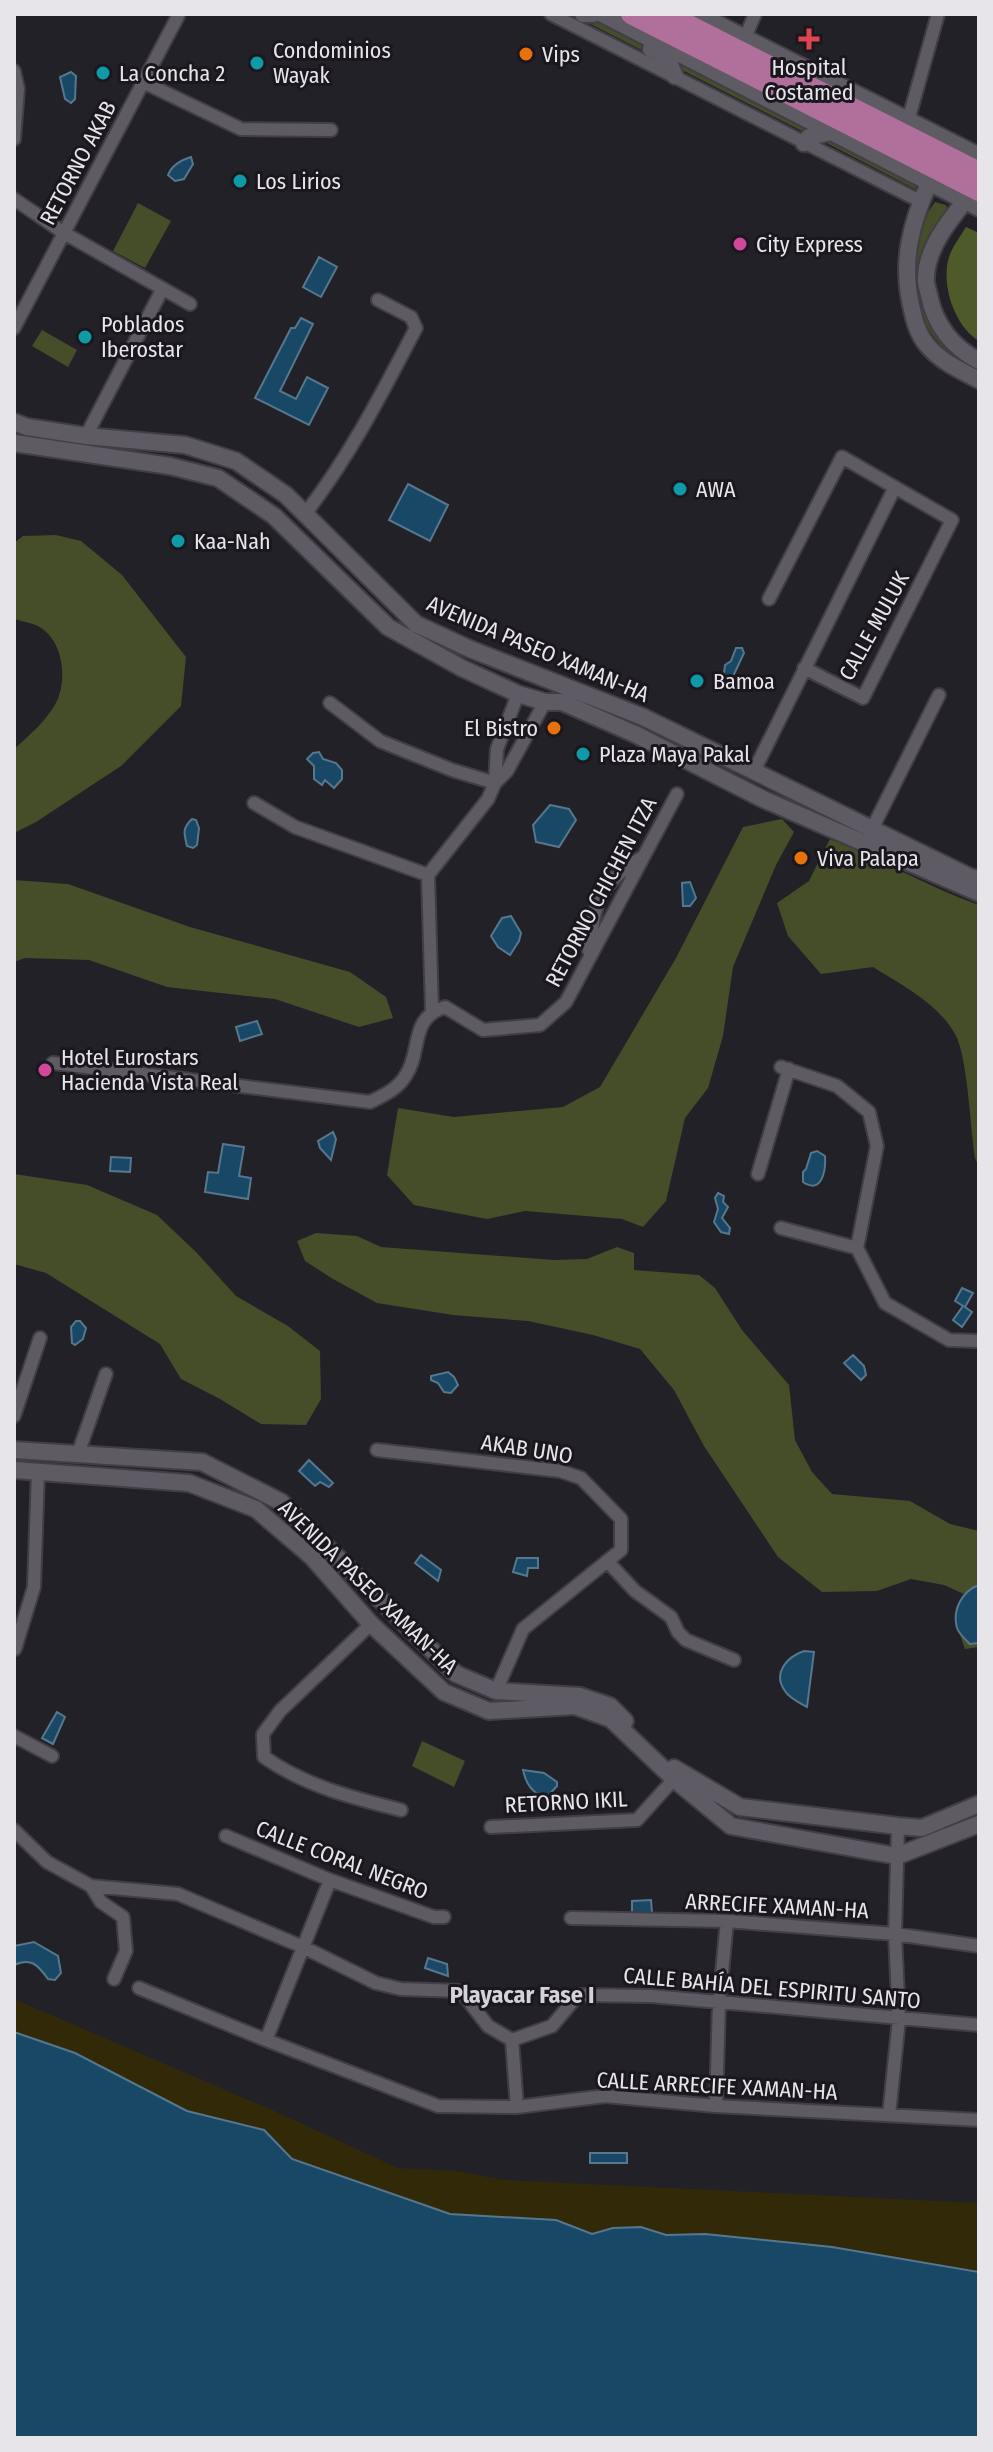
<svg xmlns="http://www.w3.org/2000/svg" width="993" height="2452" font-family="'Fira Sans Condensed',sans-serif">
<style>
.green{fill:#454d29}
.forest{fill:#4f5a2a}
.sand{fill:#312908}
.water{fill:#184866;stroke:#56778e;stroke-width:2}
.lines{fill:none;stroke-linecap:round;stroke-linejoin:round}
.minor-casing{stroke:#413f45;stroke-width:16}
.secondary-casing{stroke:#413f45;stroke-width:20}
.trunk-casing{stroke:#413f45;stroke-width:24}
.minor{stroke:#5e5b64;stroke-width:12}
.secondary{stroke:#5e5b64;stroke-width:16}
.trunk{stroke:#b1709b;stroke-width:20}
.health-dot{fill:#e0444e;stroke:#1a171e;stroke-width:3}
.food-dot{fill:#e8710a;stroke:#1a171e;stroke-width:3}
.culture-dot{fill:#0f9aa8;stroke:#1a171e;stroke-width:3}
.hotel-dot{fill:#d1479c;stroke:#1a171e;stroke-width:3}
.labels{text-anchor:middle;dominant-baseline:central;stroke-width:6;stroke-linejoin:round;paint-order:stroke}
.poi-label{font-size:22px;fill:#e7e5ea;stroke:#1a171e;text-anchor:start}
.street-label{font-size:22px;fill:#e7e5ea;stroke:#1a171e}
.neighbourhood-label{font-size:24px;font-weight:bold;fill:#d4d2dc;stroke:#1a171e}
</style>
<rect width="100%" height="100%" fill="#232128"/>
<path class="green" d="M571,14L593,17L639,41L643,49L663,61Z
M673,58L817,130L806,133L678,68Z
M829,137L914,183L917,190L819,139Z
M935,202L946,205L947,208L931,237L921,274L915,276C908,250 919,224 935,202Z
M138,203L171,221L145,268L113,251Z
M918,287L931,324L972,369C937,348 923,328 913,289Z
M42,330L77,350L68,367L32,346Z
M56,535L81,541L122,575L186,657L181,706L121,766L36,822L14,833V749C29,736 48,719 57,701C67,679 63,645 44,630C36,623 23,622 14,619V543L23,536Z
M782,819L794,832L776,865L733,967L723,1036L708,1088L685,1118L666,1201L643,1227L622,1219L525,1211L487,1219L414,1205L387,1175L398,1108L454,1117L563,1107L600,1087L676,958L743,827Z
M830,839C881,858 927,887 979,905V1167L975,1158C970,1128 968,1057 955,1034C938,1003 901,985 873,967L821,974L788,936L777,903L809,881Z
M14,880L68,884L190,927L350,972L386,997L393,1018L359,1027L275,999L167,987L89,960L25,958L14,962Z
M14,1174L87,1185L157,1215L196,1252L236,1296L288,1326L320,1351L321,1399L306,1425L261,1424L220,1399L181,1379L160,1344L46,1273L14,1264Z
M316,1233L357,1236L381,1247L554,1260L587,1259L617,1247L634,1253V1270L699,1275L715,1288L742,1330L789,1385L795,1440L812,1472L832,1494L910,1501L950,1524L979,1531V1647L965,1649L957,1626L966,1595L944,1585L911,1579L877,1591L822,1592L778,1557L704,1446L674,1390L640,1349L593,1335L528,1321L453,1315L377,1303L333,1279L305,1261L297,1241Z
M422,1741L465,1761L454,1787L412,1766Z"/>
<path class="forest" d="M966,227L979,233V341C955,326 942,288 948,261C950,250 960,237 966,227Z"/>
<path class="sand" d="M14,1999L281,2114L398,2168L458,2171L503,2180L979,2203V2272L832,2247L706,2234L666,2235L641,2227L613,2228L593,2234L556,2220L450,2214L291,2159L264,2130L187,2111L75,2053L14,2032Z"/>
<path class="water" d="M71,72L76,76L75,99L71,103L65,99L60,77Z
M191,157L193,164L184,179L175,181L168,175C172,165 181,160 191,157Z
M319,257L337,267L321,297L303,287Z
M301,318L313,324L280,391L296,399L307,377L328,388L309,425L255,398L291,328H295Z
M408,484L448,505L430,541L389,520Z
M736,648H742L744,653L728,687L719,684L720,676L724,673L725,665L731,661Z
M319,752L323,759L336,763L342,770V779L334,788L325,780L322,785L314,779V766L307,759L313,753Z
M550,805L569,809L576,820L559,847L536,842L533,825Z
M192,819L196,820L199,828L197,845L193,848L187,846C184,834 182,828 192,819Z
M690,882L696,898L690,906H683L682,883Z
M511,916L521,933L519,941L510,955L498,947L491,936L502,918Z
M257,1021L262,1034L240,1041L236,1027Z
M333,1132L336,1139L331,1160L320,1148L318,1141Z
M223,1144L244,1147L239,1176L251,1178L248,1199L205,1192L208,1172L218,1173Z
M817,1151L825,1156C826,1170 822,1195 803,1182V1172L806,1169L811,1153Z
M111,1157L131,1158L130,1172L110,1171Z
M718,1193L724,1196L723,1202L728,1207L722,1218L730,1228L729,1234L721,1232L714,1222L718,1209L715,1198Z
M962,1288L973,1293L965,1307L972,1312L962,1327L953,1320L963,1306L955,1301Z
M76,1321H80L86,1328L83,1339L75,1345L72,1343L71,1327Z
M853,1355L864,1366L866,1375L861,1380L844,1363Z
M448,1372L454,1377L458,1385L451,1393L444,1392L438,1383L431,1380V1376Z
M309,1460L333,1483L329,1487L320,1482L315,1486L299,1471Z
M421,1555L441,1570L438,1581L415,1563Z
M517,1558H538V1568H528L527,1576L513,1572Z
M979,1585V1643L970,1644C966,1640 959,1634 957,1628C952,1610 962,1591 979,1585Z
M804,1651L814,1652L807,1707C800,1703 789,1698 785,1691C772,1673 787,1657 804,1651Z
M57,1712L65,1717L53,1744L42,1738Z
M523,1770L544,1773L557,1782V1786L546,1798C532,1793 526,1784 523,1770Z
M651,1900L652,1913L632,1914V1901Z
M34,1942L58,1956L61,1973L55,1980L48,1979C38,1965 31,1957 14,1965V1946Z
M428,1958L447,1964L448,1976L425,1968Z
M14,2032L75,2053L187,2111L264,2130L292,2159L450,2214L556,2220L592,2234L613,2228L641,2227L666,2235L705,2234L832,2247L979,2272V2438H14Z
M590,2153H627V2163H590Z"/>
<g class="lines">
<defs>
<path id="minor" d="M551,14L916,199L923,195
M745,38L755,14
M14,71L18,89L14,139
M143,82L241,129L331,130
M908,121L938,14
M14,199L64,233L190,304
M14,328L178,16
M86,436L162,290
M305,514C350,456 382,393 416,328L411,317L378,300
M769,599L842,457L952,520L863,698L804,668
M330,703L380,741L452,770L495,783
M754,771L895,487
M495,783L497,749L518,694
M254,803L295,827L428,875
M872,829L939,695
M589,951C595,902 597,886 641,858
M432,1011L428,875L488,799L495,783L507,771L545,702
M53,1063L370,1102C384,1095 398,1089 406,1075C422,1051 409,1018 445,1007L483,1030L540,1025L566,1002L677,794
M781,1067L837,1086L869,1112L877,1146L857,1248L885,1303L949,1340L979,1341
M758,1174L789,1069
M781,1228L857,1248
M14,1416L40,1338
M377,1450L560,1471L581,1478L621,1519V1550L523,1629L496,1691
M75,1454L80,1448L106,1374
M607,1561L635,1591L671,1617L678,1632L686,1640L734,1660
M371,1624L280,1711L263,1734L264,1757C305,1786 353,1798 401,1810
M15,1649L34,1587L38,1472
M14,1736L52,1756
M491,1827L637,1820L674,1779
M14,1830L47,1862L91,1886L178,1894L303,1947L376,1983L401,1989L461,1991L488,2026L512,2040L552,2026L578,1995L651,1996L979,2025
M226,1836L330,1880L434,1917H444
M91,1886L101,1902L123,1917L126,1951L114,1979
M571,1918L727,1921L895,1934L979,1946
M139,1988L266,2040L438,2106L517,2107L605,2096L716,2106L979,2120
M266,2040L330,1880
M512,2040L517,2107
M716,2106L719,2003L727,1921
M889,2115L899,2019L895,1934L898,1826"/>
<path id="secondary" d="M583,14H593
M602,14L979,208
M698,14L979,156
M651,49L667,58L675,76
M804,143L809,137L831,132
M929,183C911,224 901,261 911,305C914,319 917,333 927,345C940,361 961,371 979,380
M965,201C948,222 927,248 926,277C925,283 928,290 929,295C935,325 952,347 979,361
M14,422L27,427L86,436L185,445L236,461L286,495L416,624L470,649L643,717L970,877L979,879
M14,443L170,466L218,478L274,516L388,627L462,668L518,694L545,702H562L635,734L763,799L979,893
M14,1450L202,1462L281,1502L456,1674L496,1691L580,1696L610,1706L625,1721
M14,1470L189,1483L256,1509L312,1557L371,1624L444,1692L489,1711L575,1706L611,1719L674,1779L731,1826L897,1856L979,1824
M674,1768L740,1807L898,1826L922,1828L979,1804"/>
<path id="trunk" d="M631,14L979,191
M667,14L979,172"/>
</defs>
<use href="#minor" class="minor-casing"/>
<use href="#secondary" class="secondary-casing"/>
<use href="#trunk" class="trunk-casing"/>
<use href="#minor" class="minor"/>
<use href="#secondary" class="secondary"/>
<use href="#trunk" class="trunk"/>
</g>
<path class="health-dot" d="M805 27h8v8h8v8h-8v8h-8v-8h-8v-8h8z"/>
<g class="food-dot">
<circle cx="526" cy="54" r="8"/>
<circle cx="554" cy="728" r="8"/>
<circle cx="801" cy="858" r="8"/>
</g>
<g class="culture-dot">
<circle cx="257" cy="63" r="8"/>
<circle cx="103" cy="73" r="8"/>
<circle cx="240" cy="181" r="8"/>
<circle cx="85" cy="337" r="8"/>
<circle cx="680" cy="489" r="8"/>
<circle cx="178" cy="541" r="8"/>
<circle cx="697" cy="681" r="8"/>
<circle cx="583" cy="754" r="8"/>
</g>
<g class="hotel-dot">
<circle cx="740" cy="244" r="8"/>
<circle cx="45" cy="1070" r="8"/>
</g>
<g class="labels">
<g class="poi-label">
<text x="273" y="50">Condominios<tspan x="273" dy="25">Wayak</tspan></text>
<text x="542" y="54">Vips</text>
<text x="809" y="67" text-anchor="middle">Hospital<tspan x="809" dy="25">Costamed</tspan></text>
<text x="119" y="73">La Concha 2</text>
<text x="256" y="181">Los Lirios</text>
<text x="756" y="244">City Express</text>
<text x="101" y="324">Poblados<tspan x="101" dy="25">Iberostar</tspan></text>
<text x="696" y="489">AWA</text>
<text x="194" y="541">Kaa-Nah</text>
<text x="713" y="681">Bamoa</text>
<text x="538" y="728" text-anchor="end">El Bistro</text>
<text x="599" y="754">Plaza Maya Pakal</text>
<text x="817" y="858">Viva Palapa</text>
<text x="61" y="1057">Hotel Eurostars<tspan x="61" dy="25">Hacienda Vista Real</tspan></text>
</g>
<g class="street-label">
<text transform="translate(78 163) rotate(-62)">RETORNO AKAB</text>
<text transform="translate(874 626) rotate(-61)">CALLE MULUK</text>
<text transform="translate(538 649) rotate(23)">AVENIDA PASEO XAMAN-HA</text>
<text transform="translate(601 892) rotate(-62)">RETORNO CHICHEN ITZA</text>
<text transform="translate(527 1449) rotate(9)">AKAB UNO</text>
<text transform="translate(368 1587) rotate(44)">AVENIDA PASEO XAMAN-HA</text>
<text transform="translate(566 1802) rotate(-3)">RETORNO IKIL</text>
<text transform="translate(342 1860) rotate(21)">CALLE CORAL NEGRO</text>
<text transform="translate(777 1906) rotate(3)">ARRECIFE XAMAN-HA</text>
<text transform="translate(772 1988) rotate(5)">CALLE BAHÍA DEL ESPIRITU SANTO</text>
<text transform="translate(717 2086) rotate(3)">CALLE ARRECIFE XAMAN-HA</text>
</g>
<g class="neighbourhood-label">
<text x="522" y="1995">Playacar Fase I</text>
</g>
</g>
<rect width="993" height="2452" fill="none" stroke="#e7e5ea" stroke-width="32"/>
</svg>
